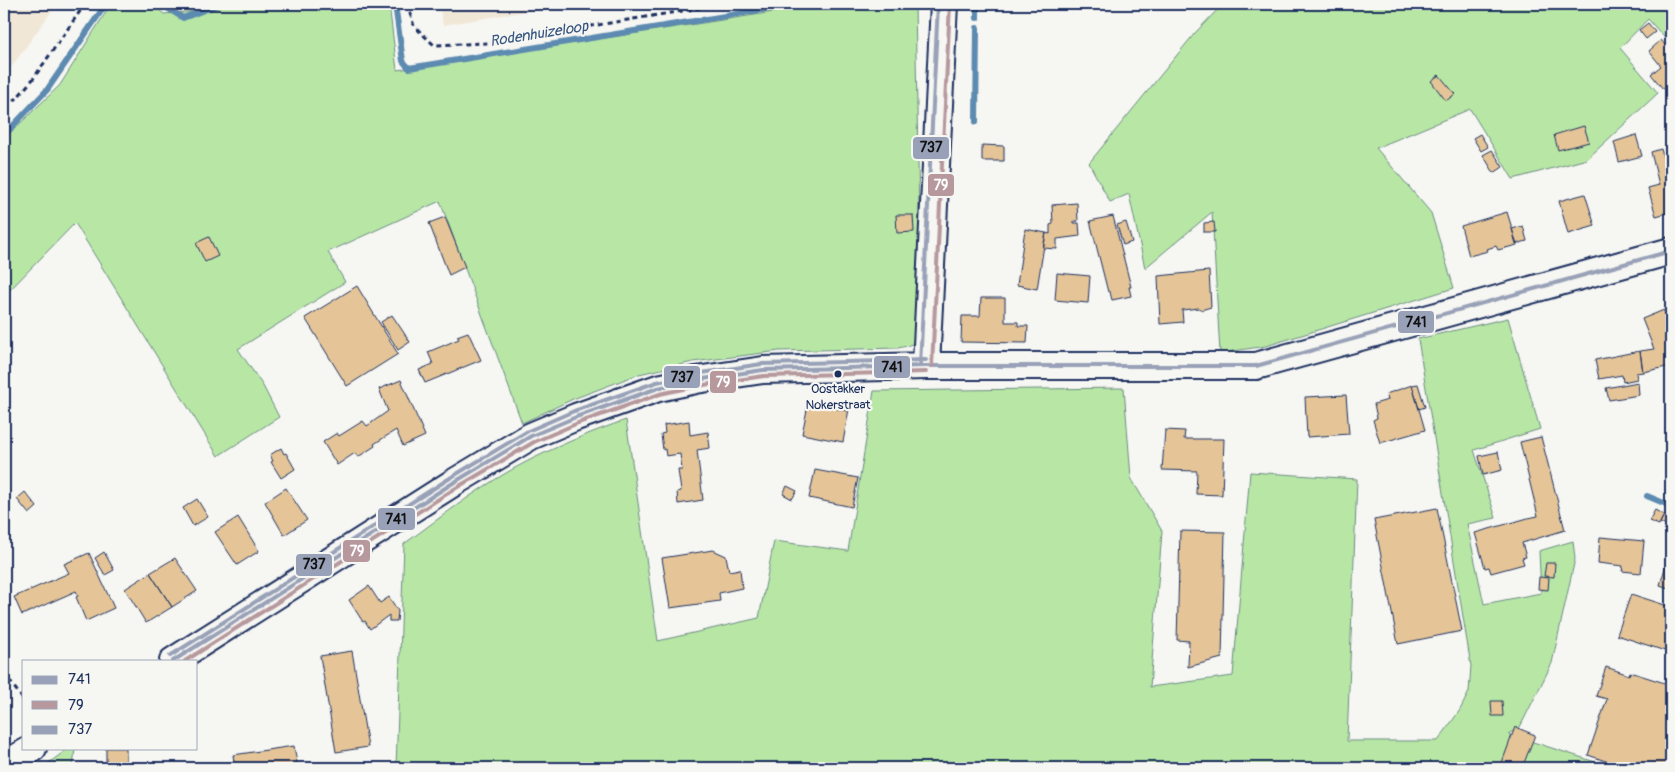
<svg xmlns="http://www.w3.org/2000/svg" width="1675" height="772" font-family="Pangolin,sans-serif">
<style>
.built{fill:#f1e7d7}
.green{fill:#b8e7a5;stroke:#6a8b82}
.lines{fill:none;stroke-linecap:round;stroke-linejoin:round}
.stream{stroke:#5b8ab0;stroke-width:6}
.building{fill:#e5c598;stroke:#1b2f5e}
.secondary-casing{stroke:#1b2f5e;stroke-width:30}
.path{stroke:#1b2f5e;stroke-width:3;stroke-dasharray:5 4;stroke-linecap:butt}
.secondary{stroke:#f6f6f2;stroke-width:26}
.bus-1-casing{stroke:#f6f6f2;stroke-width:8}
.bus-2-casing{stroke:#f6f6f2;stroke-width:8}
.bus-3-casing{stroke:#f6f6f2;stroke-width:8}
.bus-1{stroke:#98a1b7;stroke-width:4}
.bus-2{stroke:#b6989d;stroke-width:4}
.bus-3{stroke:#98a1b7;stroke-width:4}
.bus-dot{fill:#1b2f5e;stroke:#f6f6f2;stroke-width:2}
.labels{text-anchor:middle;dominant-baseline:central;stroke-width:4.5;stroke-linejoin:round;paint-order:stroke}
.bus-label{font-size:13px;fill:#1b2f5e;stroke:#f6f6f2}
.water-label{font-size:15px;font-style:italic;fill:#365580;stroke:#f6f6f2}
.line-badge{stroke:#f6f6f2;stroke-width:2}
.badge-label{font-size:14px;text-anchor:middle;font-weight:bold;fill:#fff}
.pale-badge-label{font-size:14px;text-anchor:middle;font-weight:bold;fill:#111}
</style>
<rect width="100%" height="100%" fill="#f6f6f2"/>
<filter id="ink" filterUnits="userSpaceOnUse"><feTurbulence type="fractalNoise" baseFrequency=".02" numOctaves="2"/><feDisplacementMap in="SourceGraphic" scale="10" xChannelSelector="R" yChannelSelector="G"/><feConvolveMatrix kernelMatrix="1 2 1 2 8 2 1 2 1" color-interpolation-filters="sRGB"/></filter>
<g filter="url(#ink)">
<path class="built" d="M4,4H57L4,77Z
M439,4H570L443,25Z"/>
<path class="green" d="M111,4H152L164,14L198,11L219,4H389L397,70L826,4H915L921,314C920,337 923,343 898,348L779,351L693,362L639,374L573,399L522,423L440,201L328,252L345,282L238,349L263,386L279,417L218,456L75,223L4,296V139L60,85Z
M1223,4H1671V45L1648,19L1620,48L1658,93L1587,159L1513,179L1470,109L1376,148L1431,213L1454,288L1266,346L1220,353L1212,212L1145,268L1129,194L1110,202L1089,163L1195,33Z
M1508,318L1540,429L1474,450L1496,518L1467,524L1484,604L1541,593L1539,551L1573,541L1575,559L1552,663L1520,727L1508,734L1614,768H396L404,544C444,515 484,483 528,461C560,445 593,431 626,420L658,641L759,618L774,541L848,551L874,391L1124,388L1131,478L1162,531L1150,687L1233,676L1250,472L1357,479L1347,741H1438L1460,710L1469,692L1471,666L1418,339Z
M69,748H75L73,768H42Z"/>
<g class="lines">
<path class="stream" d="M161,4L183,18L220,4
M395,4L403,61L409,68L798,4
M977,18V4
M976,122L977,28
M4,131H8L47,90L106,4
M1647,496L1671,506"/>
</g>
<path class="building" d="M1648,23L1655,32L1646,39L1639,30Z
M1661,40L1671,52V82L1663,89L1651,74L1661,66L1649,51Z
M1439,75L1455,94L1446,101L1431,81Z
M1584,126L1589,142L1558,150L1554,135Z
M1480,134L1488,147L1481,151L1473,138Z
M1636,135L1642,156L1619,162L1614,142Z
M982,145L1004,146V161H982Z
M1661,149L1664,159H1667L1671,175V212L1656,216L1648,188L1659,185L1651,152Z
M1492,150L1503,167L1494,173L1483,155Z
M1585,194L1595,226L1568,234L1559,201Z
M1077,203L1078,221H1074V223H1079L1080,236L1057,239V249L1043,248L1046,233L1050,234V225L1053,224L1052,205Z
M1507,212L1517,245L1498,250L1496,246L1487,249L1488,251L1469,256L1461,226Z
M896,215H913L914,232L897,233Z
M1113,216L1131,287H1129L1131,296L1112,300L1110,292H1108L1090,221Z
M445,217L465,267L449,275L429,223Z
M1126,222L1132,242L1123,245L1117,225Z
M1214,222L1215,232H1204V223Z
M1523,226L1527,241L1516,244L1512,229Z
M1025,229L1046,233L1037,289L1017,285Z
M209,237L218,256L205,262L196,243Z
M1209,271L1211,307L1201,310L1199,308L1182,310L1183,322L1160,324L1158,276Z
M1057,273L1090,276L1088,303L1055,300Z
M357,286L398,354L347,386L305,318Z
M981,298H1005V322H1018V326H1028L1027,343L961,342L962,316H980Z
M1664,310L1671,329V366L1643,372L1640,351L1654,349L1642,319Z
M392,315L410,342L398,350L381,322Z
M468,332L481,360L425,383L419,370L433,364L428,352L459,339L457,336Z
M1640,351L1643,372L1636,373L1637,379L1623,382L1622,375L1599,379L1595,360Z
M401,380L425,436L403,446L396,430L374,444L375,446L358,457L355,453L337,465L323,442L337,433L339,436L363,421L367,426L388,411L379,389Z
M1638,382L1639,395L1609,400L1606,388Z
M1418,384L1425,407L1419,409L1412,385Z
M1412,385L1425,430L1380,443L1373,420L1377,418L1374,404L1388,400L1386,394Z
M1346,395L1349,434L1307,437L1305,397Z
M809,400L810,403L848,411L849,409L843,442L802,434Z
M689,421L690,435L708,432L710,448L697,450L703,500L678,504L677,492L681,491L678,470H682L680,454L666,456L665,449L663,450L661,434L665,433L664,425Z
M1165,430L1185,431L1184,439H1224L1222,495L1196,494L1197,471L1162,470Z
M1541,437L1565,530L1522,543L1526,557L1522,558L1524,564L1491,573L1489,567L1485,568L1475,533L1528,518L1538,516L1520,442Z
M281,448L284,454L286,453L295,469L281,478L271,462L273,461L270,455Z
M1498,452L1502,470L1483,475L1479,456Z
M815,470L858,478L852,507L809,498Z
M787,486L797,491L792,499L783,494Z
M286,488L307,520L284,535L265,502Z
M25,492L37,507L29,514L17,499Z
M197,499L208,517L193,526L183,508Z
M1437,508L1462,631L1398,644L1374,520Z
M1655,510L1664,515L1659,525L1649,521Z
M1664,515L1671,518V528L1660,523Z
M238,517L259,551L237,565L215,532Z
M1180,531L1225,532L1222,658L1188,667L1189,641L1177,640Z
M1600,537L1644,541L1641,573L1622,571L1623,566L1598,563Z
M1671,548V589L1660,585Z
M713,550L726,556L729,571L740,569L742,588L719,593L720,601L670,608L662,558Z
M104,552L114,570L105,575L95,558Z
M89,553L114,608L86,621L76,597L78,596L76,591L22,615L14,597L69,573L64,564Z
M175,558L197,591L172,607L150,573Z
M1546,563H1555L1554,577L1544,576Z
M150,573L172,607L146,623L125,589Z
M1539,577L1549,578L1548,590L1538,589Z
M369,586L380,603L389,597L398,611L397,621H389V615L370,629L365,621L363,622L349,600Z
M1631,594L1671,607V653L1617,635Z
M352,651L368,747L336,752L320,656Z
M1606,667L1629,675L1630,672L1671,685V768H1626L1588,755L1607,699L1596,696Z
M1491,701H1502L1503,716H1492Z
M1515,727L1535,735L1522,768H1500Z
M294,746L298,768H235L233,755Z
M106,748H126V768H106Z"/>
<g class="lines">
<defs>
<path id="secondary" d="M926,366L944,4
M173,661L453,483L531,436L576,417L658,388L696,380L763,370L926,366H1256L1671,251
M4,765L33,748"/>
</defs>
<use href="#secondary" class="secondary-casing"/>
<path class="path" d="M407,4L414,26L434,45L488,43L725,4
M4,103L16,99L33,79L85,4
M4,673L24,701"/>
<use href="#secondary" class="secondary"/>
<defs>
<path id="bus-1" d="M173,661L453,483L531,436L576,417L658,388L696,380L763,370L926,366H1256L1671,251"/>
<path id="bus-2" d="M932,366L950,4
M185,661L456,488L534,442L578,423L660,394L697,386L764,376L926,372"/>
<path id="bus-3" d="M920,366L938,4
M170,656L450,478L528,431L574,411L657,382L695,374L762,364L926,360"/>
</defs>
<use href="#bus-1" class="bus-1-casing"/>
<use href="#bus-2" class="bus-2-casing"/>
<use href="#bus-3" class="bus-3-casing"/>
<use href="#bus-1" class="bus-1"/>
<use href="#bus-2" class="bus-2"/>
<use href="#bus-3" class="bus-3"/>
</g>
</g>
<circle class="bus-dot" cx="838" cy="374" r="4.5"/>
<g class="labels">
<g class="bus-label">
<text x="838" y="389">Oostakker<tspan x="838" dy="16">Nokerstraat</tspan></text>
</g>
<g class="water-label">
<text transform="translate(539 34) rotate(-9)">Rodenhuizeloop</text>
</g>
</g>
<g class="line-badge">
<rect x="912" y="136" width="38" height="24" rx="5" fill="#98a1b7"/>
<rect x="927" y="173" width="28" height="24" rx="5" fill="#b6989d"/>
<rect x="1397" y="310" width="38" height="24" rx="5" fill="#98a1b7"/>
<rect x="873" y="355" width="38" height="24" rx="5" fill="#98a1b7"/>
<rect x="663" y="365" width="38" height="24" rx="5" fill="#98a1b7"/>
<rect x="709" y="370" width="28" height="24" rx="5" fill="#b6989d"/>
<rect x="377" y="507" width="39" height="24" rx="5" fill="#98a1b7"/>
<rect x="342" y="539" width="29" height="24" rx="5" fill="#b6989d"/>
<rect x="295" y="553" width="38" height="24" rx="5" fill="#98a1b7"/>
</g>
<g class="badge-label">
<text x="941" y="190">79</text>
<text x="723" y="387">79</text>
<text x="357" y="556">79</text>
</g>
<g class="pale-badge-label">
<text x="931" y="152">737</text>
<text x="1416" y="327">741</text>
<text x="892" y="372">741</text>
<text x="682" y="382">737</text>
<text x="396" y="524">741</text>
<text x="314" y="569">737</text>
</g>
<rect width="1675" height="772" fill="none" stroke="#f6f6f2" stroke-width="20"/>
<rect x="10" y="10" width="1655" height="752" fill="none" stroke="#1b2f5e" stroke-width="2" filter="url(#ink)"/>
<rect x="22" y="660" width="175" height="90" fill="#f6f6f2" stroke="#9ea6b7"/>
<rect x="32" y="676" width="25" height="8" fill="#98a1b7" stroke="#9ea6b7"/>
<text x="68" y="684" font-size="15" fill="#1b2f5e">741</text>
<rect x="32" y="701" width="25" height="8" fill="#b6989d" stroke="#9ea6b7"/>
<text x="68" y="710" font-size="15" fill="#1b2f5e">79</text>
<rect x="32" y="726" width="25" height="8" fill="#98a1b7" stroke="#9ea6b7"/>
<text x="68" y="734" font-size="15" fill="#1b2f5e">737</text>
</svg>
